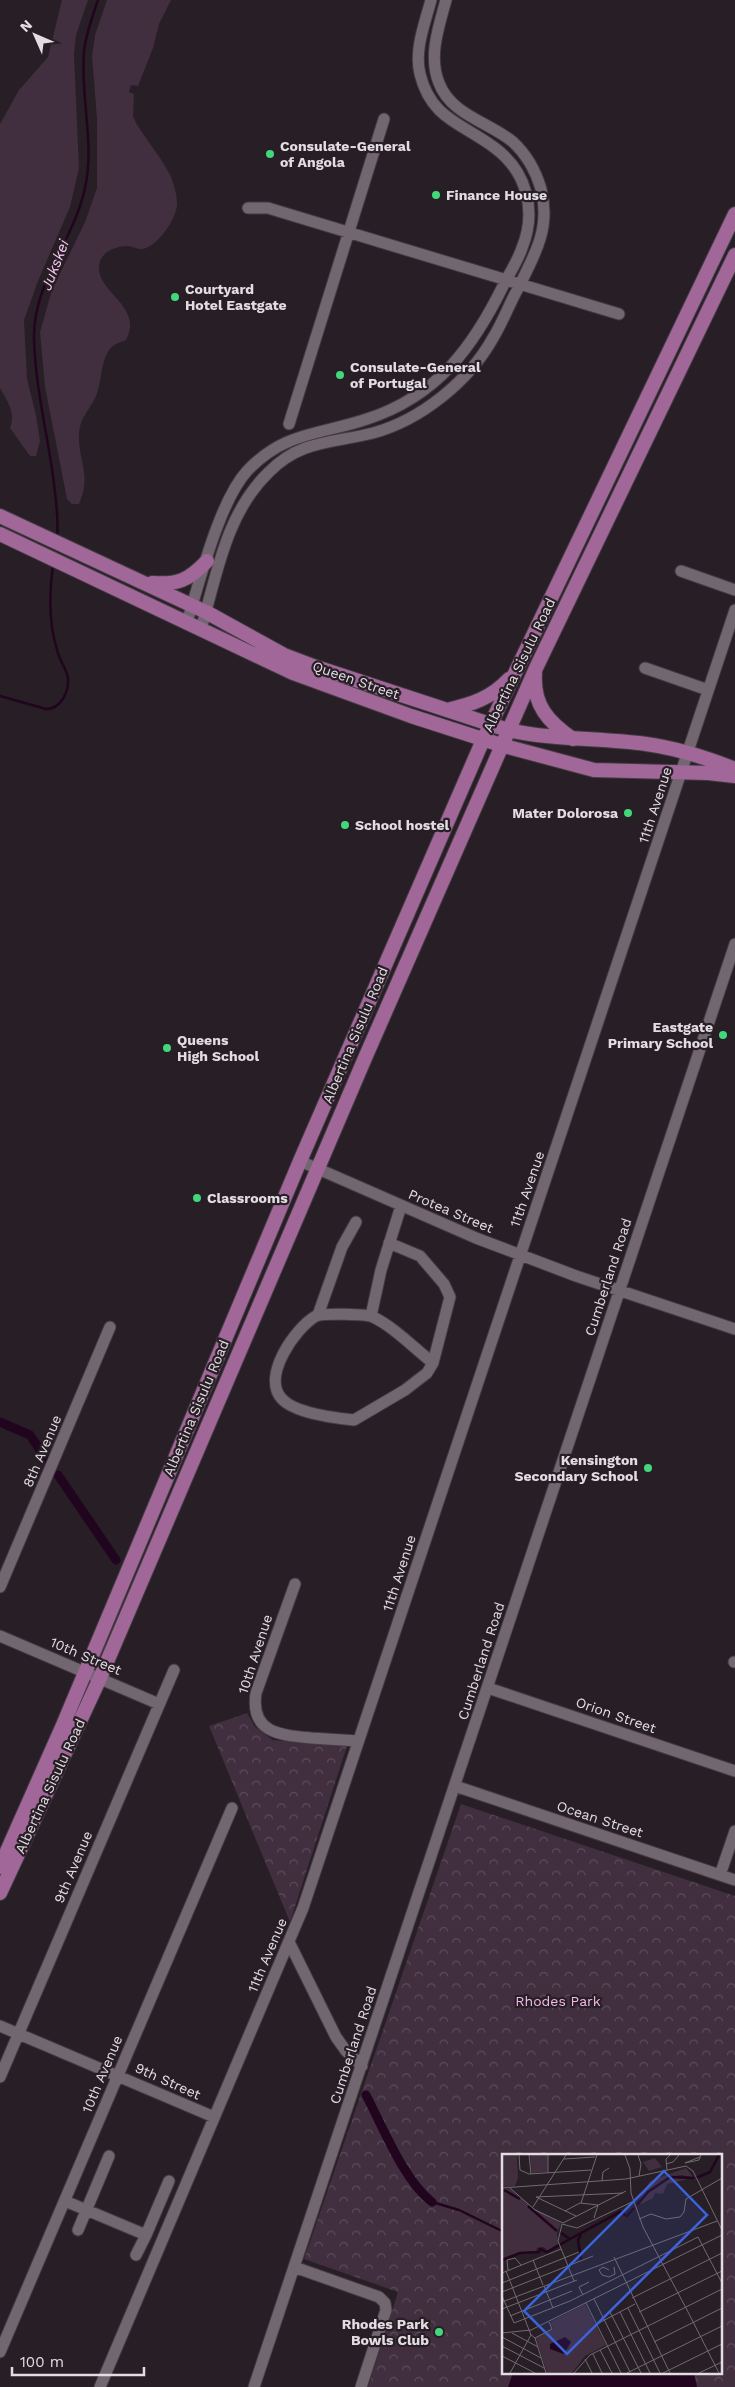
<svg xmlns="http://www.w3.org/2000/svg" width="735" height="2387" font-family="'Work Sans',sans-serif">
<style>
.green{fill:#412e3e}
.park{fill:url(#park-crowns);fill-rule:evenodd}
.water{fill:#21041e}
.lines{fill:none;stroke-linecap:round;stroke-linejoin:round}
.stream{stroke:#21041e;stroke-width:2.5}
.canal{stroke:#21041e;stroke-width:9}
.minor-casing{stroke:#433b42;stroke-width:13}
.major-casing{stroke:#433b42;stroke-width:16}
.minor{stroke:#726770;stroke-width:11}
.major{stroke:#a16799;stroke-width:14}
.poi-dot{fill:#43d77b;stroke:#271e26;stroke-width:2}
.labels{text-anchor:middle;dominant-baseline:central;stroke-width:4.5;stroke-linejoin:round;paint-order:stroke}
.poi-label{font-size:14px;font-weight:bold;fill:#e3dce2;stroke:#271e26;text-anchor:start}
.street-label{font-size:14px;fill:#e3dce2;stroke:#271e26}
.park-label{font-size:14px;fill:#f6baec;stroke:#271e26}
.water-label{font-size:15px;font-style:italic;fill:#f9c8f1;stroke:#271e26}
.inset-river{fill:none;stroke:#21041e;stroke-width:2.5}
.inset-road{fill:none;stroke:#726a71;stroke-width:1}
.view{fill:#3b63da;fill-opacity:0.15;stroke:#3b63da;stroke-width:2.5}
.inset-edge{fill:none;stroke:#e3dce2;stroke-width:2.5}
</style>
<defs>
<pattern id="park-crowns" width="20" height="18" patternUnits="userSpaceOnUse" patternTransform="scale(1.25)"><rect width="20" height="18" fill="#412e3e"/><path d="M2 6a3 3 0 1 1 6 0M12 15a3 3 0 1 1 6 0" fill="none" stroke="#5c4c5a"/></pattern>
</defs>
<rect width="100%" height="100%" fill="#271e26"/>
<path class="green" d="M62,0H88L76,35L74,55L79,168L70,207L38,281L24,320L27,379L36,415L40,441L36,456H30L10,428C16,412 7,401 0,388V124L19,90L48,57Z
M107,0H171L159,24L153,48L138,86L131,85L129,92L134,94L133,116L136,123C147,141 162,158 171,177C174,185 177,195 177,203C178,217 159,244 146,248C139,251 135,247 128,246C116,246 100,252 99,266C97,293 144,306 126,340C119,343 112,344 108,352C100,365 102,382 96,396C90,410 80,417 79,434C78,462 92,474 79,504H72L67,499L45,387L40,332L52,290L85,222L97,188V119L92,56L95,35Z"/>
<path class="park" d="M247,1713L255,1727L273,1740L347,1746L290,1922L209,1726Z
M461,1804L735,1896V2387H368L398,2292L304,2259ZM504,2156H721V2373H504Z"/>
<path class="water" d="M513,2373H694L697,2387H508Z"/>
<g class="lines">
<path class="stream" d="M57,537C59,520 56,501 54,484C48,435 35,387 34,338C33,283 74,240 85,188C95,143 80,97 84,51C86,34 92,17 98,0
M0,696L46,709C61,709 69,692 68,678C67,670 60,661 58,653C49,626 49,593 53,565
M432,2202L459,2210L504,2232"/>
<path class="canal" d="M0,1422L30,1435L46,1459
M58,1475L116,1560
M366,2095C383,2127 404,2181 432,2202"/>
<defs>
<path id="minor" d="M248,208H268L619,314
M289,424L384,119
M681,571L735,590
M187,622C200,581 219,502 247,471C285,431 320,435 367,419C438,396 474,346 505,282C511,271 518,260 522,248C537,211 527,172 495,148C462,123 431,119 420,74C414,50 425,23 431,0
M201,629C217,574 226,513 269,472C300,440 333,443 373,433C421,420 469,381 493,338C501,325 507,310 514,296C523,278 534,259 540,239C545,223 545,205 541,189C536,172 526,154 513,142C489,122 451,115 439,83C428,56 439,26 446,0
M645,668L708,690
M300,1161L476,1238L576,1276L735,1329
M389,1243L420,1256L444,1284L450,1297L433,1363L427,1373L405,1390L354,1420C334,1418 295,1413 282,1399C261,1377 295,1328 316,1316C322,1313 367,1314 373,1317C394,1327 414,1348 433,1363
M318,1315L342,1247L356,1222
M371,1316L381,1270L401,1206
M295,1584L256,1693C250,1733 280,1735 311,1738C327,1739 343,1740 358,1741
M0,1587L110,1327
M0,1636L159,1704
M734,1662H735
M488,1688L735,1771
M455,1786L735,1880
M720,1875L735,1831
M289,1942L336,2037L346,2051L362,2066
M0,2026L214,2117
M0,2077L174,1670
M65,2201L146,2235L136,2255
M78,2230L109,2156
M146,2235L169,2181
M294,2267L379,2297L385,2303L386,2310L361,2387
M0,2352L232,1808
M100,2387L303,1908L735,610
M254,2387L735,944"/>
<path id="major" d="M0,516L206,612L284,655L313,666L508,730C554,740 600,738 646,744C676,748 707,758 735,769
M0,534L293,673L411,716L501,745L594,770L708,773L735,776
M152,583C178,585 189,580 207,561
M535,674C533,705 548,722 573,739
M447,710C473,704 491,698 509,679
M0,1867L63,1725L300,1161L483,740L735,214
M0,1893L100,1678L365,1058L536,668L735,255"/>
</defs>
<use href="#minor" class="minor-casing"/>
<use href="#major" class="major-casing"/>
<use href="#minor" class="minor"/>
<use href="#major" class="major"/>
</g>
<g class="poi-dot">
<circle cx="270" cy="154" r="5"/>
<circle cx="436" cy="195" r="5"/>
<circle cx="175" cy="297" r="5"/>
<circle cx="340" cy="375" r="5"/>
<circle cx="628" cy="813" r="5"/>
<circle cx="345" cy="825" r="5"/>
<circle cx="723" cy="1035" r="5"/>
<circle cx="167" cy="1048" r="5"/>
<circle cx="197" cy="1198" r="5"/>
<circle cx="648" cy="1468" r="5"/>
<circle cx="439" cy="2332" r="5"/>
</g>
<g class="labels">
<g class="poi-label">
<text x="280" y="146">Consulate-General<tspan x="280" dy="16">of Angola</tspan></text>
<text x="446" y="195">Finance House</text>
<text x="185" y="289">Courtyard<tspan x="185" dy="16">Hotel Eastgate</tspan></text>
<text x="350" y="367">Consulate-General<tspan x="350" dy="16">of Portugal</tspan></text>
<text x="618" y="813" text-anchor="end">Mater Dolorosa</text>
<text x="355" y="825">School hostel</text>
<text x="713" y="1027" text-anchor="end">Eastgate<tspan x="713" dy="16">Primary School</tspan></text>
<text x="177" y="1040">Queens<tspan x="177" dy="16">High School</tspan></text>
<text x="207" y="1198">Classrooms</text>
<text x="638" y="1460" text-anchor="end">Kensington<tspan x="638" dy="16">Secondary School</tspan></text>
<text x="429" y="2324" text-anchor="end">Rhodes Park<tspan x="429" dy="16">Bowls Club</tspan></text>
</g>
<g class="street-label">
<text transform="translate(519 665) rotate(-64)">Albertina Sisulu Road</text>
<text transform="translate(356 680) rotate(19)">Queen Street</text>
<text transform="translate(655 805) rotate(-72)">11th Avenue</text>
<text transform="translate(355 1035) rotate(-67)">Albertina Sisulu Road</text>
<text transform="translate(527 1189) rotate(-71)">11th Avenue</text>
<text transform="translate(451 1211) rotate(23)">Protea Street</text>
<text transform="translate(608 1277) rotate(-72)">Cumberland Road</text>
<text transform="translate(196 1408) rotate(-67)">Albertina Sisulu Road</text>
<text transform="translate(42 1451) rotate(-67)">8th Avenue</text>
<text transform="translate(399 1573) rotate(-72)">11th Avenue</text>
<text transform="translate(255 1654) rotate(-72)">10th Avenue</text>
<text transform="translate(86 1656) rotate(23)">10th Street</text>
<text transform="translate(481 1661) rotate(-72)">Cumberland Road</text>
<text transform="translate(616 1715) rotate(19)">Orion Street</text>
<text transform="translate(50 1786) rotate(-65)">Albertina Sisulu Road</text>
<text transform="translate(600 1819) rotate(18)">Ocean Street</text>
<text transform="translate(73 1867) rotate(-67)">9th Avenue</text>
<text transform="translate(267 1955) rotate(-67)">11th Avenue</text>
<text transform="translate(353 2045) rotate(-72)">Cumberland Road</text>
<text transform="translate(102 2074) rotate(-67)">10th Avenue</text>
<text transform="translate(168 2081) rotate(24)">9th Street</text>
</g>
<g class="park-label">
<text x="558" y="2001">Rhodes Park</text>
</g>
<g class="water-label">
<text transform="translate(55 265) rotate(-69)">Jukskei</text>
</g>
</g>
<g transform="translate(502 2154)">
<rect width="220" height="220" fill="#271e26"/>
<path d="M0,1H15L16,24L13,32L0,33ZM153,4L160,13L147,17L141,8ZM184,14L192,24L180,21L167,23L137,46L148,27ZM179,22L186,25L165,30L161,40L153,39L151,44L137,51L145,39L168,24Z" fill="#412e3e"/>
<path d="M28,1H46L45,18L30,19ZM0,35H8L30,53L59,69L55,79L56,90L45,97L42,93L35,94L34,97L16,99L0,105ZM83,150L104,191L83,202L70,219H45L34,184L51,175L48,168Z" fill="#412e3e"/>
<path d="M63,183L69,188L62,200L48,195V190Z" fill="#21041e"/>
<path class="inset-river" d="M194,24L208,18L217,1M2,36L18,45M135,51L146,38L168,23L192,24M26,52L55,77M58,78L68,85L118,58L125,62L132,54M79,81L76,86L79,106M0,106L18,99L37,98L38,95L45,98L68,85"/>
<path class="inset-road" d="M17,1L18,16L27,20L89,16M27,1L29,20M123,1L128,15L129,39L141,73L184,154M136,1L139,10L137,22M62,5L93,3M183,9L197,6L199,1M183,9L198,3M164,10L171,8L177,1M165,16L164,5L168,1M46,19V1M100,27L101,18L107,14M0,34L124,25L184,12L191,17L220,76M8,34L33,56L61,69L124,37M79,49L95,1M31,53L64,1M63,57L78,49L96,51L92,64M74,62L34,43L121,39M137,65L149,60L164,65L178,63L182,58L184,45L220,24M112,103L168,219M31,106L41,131M6,116L5,106L13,104L19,111M107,116L101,113L97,116L100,121L107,123L113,120L112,113M4,117L29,181L8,219M0,119L59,95M72,127L56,87L60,70L75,74L132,47M0,129L77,98M42,132L51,154M0,138L91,102M81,141L77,133L87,128M0,142L12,169L68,147L196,83L220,129M130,144L220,99M92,145L128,218M0,148L215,67M84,149L119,219M126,154L158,219M184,154L217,219M0,155L75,126M108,158L139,219M118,158L148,219M137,158L220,117M8,162L70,137M95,170L133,150M0,179L29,176L220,81M10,179L36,193M28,180L33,184L44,219M0,183L39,204M33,184L50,175L47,168M152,188L220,154M0,192L42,214M98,196L110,219M91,200L100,219M0,202L33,219M83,205L90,219M72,219L88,201L220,135M125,219L220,172M161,219L220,190M197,219L220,208"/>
<path class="view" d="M162,17L205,61L65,200L22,157Z"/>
<rect width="220" height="220" class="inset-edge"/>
</g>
<g transform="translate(35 35) rotate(315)" stroke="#271e26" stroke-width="4" paint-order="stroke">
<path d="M0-4L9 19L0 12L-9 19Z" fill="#e3dce2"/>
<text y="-8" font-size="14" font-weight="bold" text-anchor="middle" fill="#e3dce2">N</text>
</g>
<path d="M12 2367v8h132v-8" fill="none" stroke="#e3dce2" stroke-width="2.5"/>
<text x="20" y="2367" font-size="15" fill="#e3dce2" stroke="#271e26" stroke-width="4" paint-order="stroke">100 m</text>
</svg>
